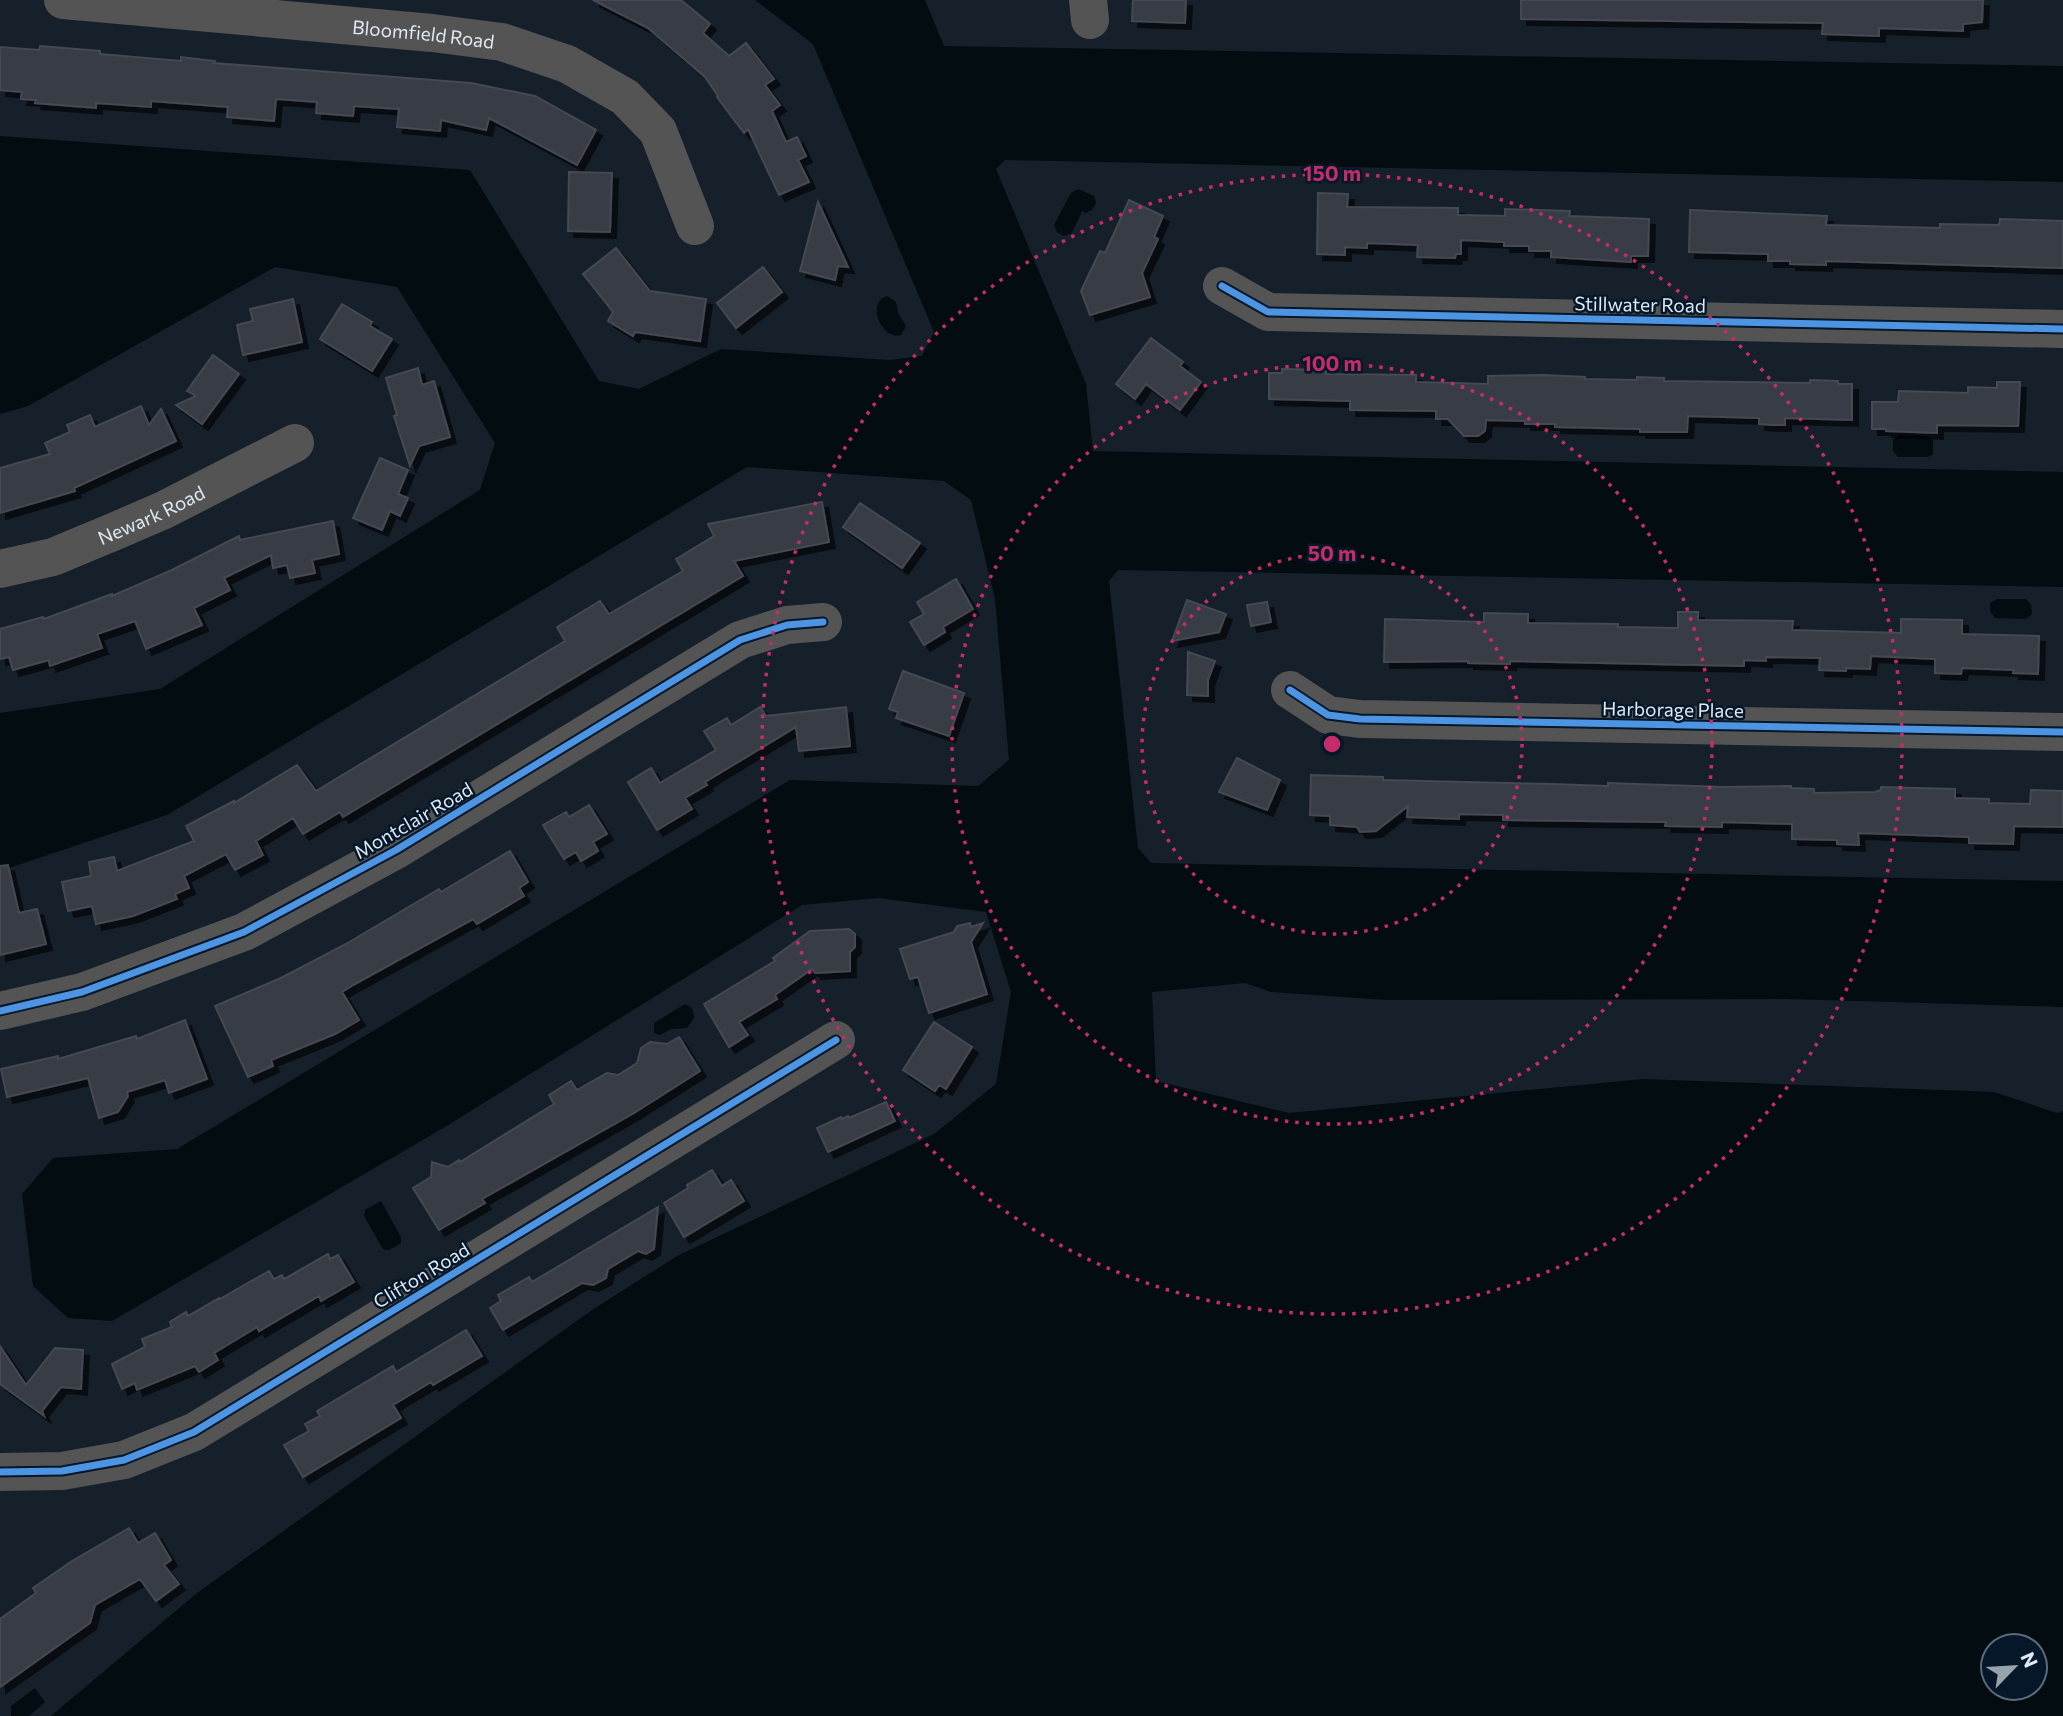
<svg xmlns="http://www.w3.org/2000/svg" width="2063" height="1716" font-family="Commissioner,sans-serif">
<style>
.water{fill:#020c11;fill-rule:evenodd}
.building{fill:#383c45;stroke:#454852;stroke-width:2;filter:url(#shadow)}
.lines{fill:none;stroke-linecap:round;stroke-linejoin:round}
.minor{stroke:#555454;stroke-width:38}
.cycleway-casing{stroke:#051728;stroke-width:11}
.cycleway{stroke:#4d94e3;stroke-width:7}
.ring{fill:none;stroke:#c52d6a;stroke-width:3.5;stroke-dasharray:3.5 7}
.labels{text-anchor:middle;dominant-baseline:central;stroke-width:5;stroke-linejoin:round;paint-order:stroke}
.street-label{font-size:19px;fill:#dce8f4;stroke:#051728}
.centre{fill:#c52d6a;stroke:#051728;stroke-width:3.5}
.ring-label{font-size:21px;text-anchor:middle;font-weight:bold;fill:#c52d6a;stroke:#051728;stroke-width:5;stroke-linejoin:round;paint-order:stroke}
</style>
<defs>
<filter id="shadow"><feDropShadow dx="6" dy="6" stdDeviation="0" flood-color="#0009"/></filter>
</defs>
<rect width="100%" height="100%" fill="#16202a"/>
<path class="water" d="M755,0H925L944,46L2063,66V182L1005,160L996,169L1086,384L1093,451L2063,472V587L1118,570L1109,581L1138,848L1151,863L2063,881V1007L1787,999L1386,1000L1271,992L1245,983L1152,992L1156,1081L1289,1113L1643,1079L1994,1092L2057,1113L2063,1111V1716H51L197,1593L592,1310L677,1256L934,1134L996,1084L1011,992L986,912L878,898L802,905L445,1127L112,1321L68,1318L33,1286L22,1194L53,1158L177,1149L790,780L978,786L1009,760L995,599L971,500L944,481L747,467L167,815L0,871V713L160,689L480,490L495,443L397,287L275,267L28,406L0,414V136L470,170L599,381L639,389L721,349L889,360L922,356L934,332L813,44ZM1993,1646H2035V1688H1993Z
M1078,189L1094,196L1096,203L1092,210L1086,213L1082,211L1072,233L1064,236L1057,232L1054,225L1071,193Z
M887,296L896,302L898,313L906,326L901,335C881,340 866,302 887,296Z
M1899,435L1928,436L1933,441V454L1928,457H1898L1893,451V440Z
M1997,599H2026L2031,605L2032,614L2026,619L1995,618L1990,611V603Z
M685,1004C692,1007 694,1010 694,1018L687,1028L672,1029L660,1035L654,1033V1023Z
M381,1201L401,1237V1243L389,1250L383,1249L364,1216L365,1210Z
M35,1688L45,1702L29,1716H11V1706Z"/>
<path class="building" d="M593,0H681L710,24L703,33L729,56L746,43L774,79L765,85L780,105L772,111L786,142L797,137L806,156L798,160L809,182L779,195L748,129L744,133L717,97L718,96L705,77L648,28Z
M1133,0H1186L1185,23L1132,21Z
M1521,0H1983L1982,22L1963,24V31L1879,28V36L1822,34L1823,23L1521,19Z
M40,46L100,51V54L181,61V57L215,61L214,63L471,83L535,96L596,130L577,165L489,118L486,130L441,120L440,131L397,127L399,109L354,106L353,116L316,113L317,102L276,99L274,121L227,117L228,107L151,101V107L96,103V108L35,103L36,100L21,99L22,92L0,90V47L39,50Z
M569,172L612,173L610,232L568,231Z
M1318,193L1348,194L1347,207L1458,208V215L1505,216V209L1570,211L1569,216L1649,219L1648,256H1631V262L1551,257V251H1529V246H1504V242L1461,240V254H1456L1455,258L1417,257L1418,245L1367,243V248L1345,247V255L1317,254Z
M1129,200L1163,216L1154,237L1158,239L1142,273L1150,297L1090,315L1081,291L1100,251L1105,253Z
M818,202L848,267L838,266L835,280L800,271Z
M1690,210L1827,216L1826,225L1940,228V224L1999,225L2000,219L2063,221V268L1826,261V265L1790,264V261H1768V254L1689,252Z
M616,248L650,291L706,299L700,341L635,332L633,336L608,321L613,312L583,274Z
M763,267L782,292L736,328L717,303Z
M293,299L302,342L243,355L237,325L253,321L250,309Z
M342,304L372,322L370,326L392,339L372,371L320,339Z
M1151,338L1183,362L1180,366L1201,382L1180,410L1146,384L1135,399L1116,384Z
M213,355L239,374L202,424L176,405L196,396L187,391Z
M418,368L422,385L434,381L450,437L419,446L410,466L394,416L397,415L386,378Z
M1282,369L1326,370V374L1416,375V382L1488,384V376L1544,375L1585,377V379L1637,380V377L1664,378V381L1810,383V380L1838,381V384H1852V420L1785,418V425H1773L1759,424V418L1688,416L1687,432H1640V429L1555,427V424H1525V421L1486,420L1485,431L1478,436H1464L1448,419H1436V411L1350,410V401L1269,399V373H1282Z
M1997,382H2020L2018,426L1937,425V433L1886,431V429H1872V402H1898L1899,391L1968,393V387L1997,388Z
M141,406L149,425L161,409L176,441L74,488L75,491L0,513V468L50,454L45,443L70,432L67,425L90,415L95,427Z
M380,458L408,470L398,494L408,498L400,516L390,511L382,530L353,518Z
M822,502L829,542L734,561L743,576L343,817L340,812L303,834L293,818L256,841L263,855L235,870L226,854L184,876L189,888L175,894L177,899L133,916L96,924L92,906L68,911L62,882L91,876L89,862L114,857L117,871L194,841L186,826L234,801V803L297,765L316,791L565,641L557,627L600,601L609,614L683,571L676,559L714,536L708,524Z
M860,503L920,543L902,568L843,527Z
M333,521L339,554L312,560L315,573L290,578L287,565L273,568L271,555L224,578L230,590L194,608L202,625L146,649L135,621L97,634L102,648L50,666L49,660L13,670L9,657L0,659V629L43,617L44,619L112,594V596L172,570L239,536L240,540Z
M956,579L973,609L943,627L945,632L924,645L910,622L924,614L917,602Z
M1187,600L1226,614L1219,632L1172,641Z
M1267,602L1271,622L1251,626L1247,605Z
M1678,612H1698V620L1793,621L1792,630L1901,633V619L1962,620V634L2039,636L2038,674L2013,673L2014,670L1962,668L1961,674L1935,673V659L1871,656L1870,669L1846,668V671L1819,670L1820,658L1766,657V661L1744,660V666L1510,661V664L1468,663V661L1384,662L1385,619L1484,622V613L1528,614V623L1618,624V627L1678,628Z
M1188,652L1215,661L1208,680V696L1187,695Z
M903,671L964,693L949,736L896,718L898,712L889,709Z
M760,707L766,716L846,707L850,746L799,751L796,727L705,782L707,785L685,798L692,809L657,830L628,782L651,768L660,783L716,750L704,731L727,718L731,725Z
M1237,758L1280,780L1267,810L1219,792Z
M1311,775L1383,777V780L1552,784L1608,786V783L1723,787L1791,786V788L1814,789V793L1875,792L1881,790V787L1955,789V798L1989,799V803L2030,804L2031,790L2063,791V827L2014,826L2013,844L1969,843V837L1858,833L1859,845L1837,844V840L1792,839V824L1722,822V827L1665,826L1666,822L1503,820V815L1459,814V819L1407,817L1408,806L1376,831L1360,832L1357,827L1330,825V816L1310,815Z
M589,805L607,834L593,842L598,851L581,861L576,852L564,859L543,825L566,812L569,817Z
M510,851L528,882L519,888L524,896L477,924L473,919L353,985L342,992L359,1020L335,1034L271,1060L273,1066L248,1077L215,1006L281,978L346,944L439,889L441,892Z
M8,865L19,913L37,909L46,944L0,955V866Z
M970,923L971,927L983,923L971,942L987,994L929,1013L918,977L910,979L900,949L954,932L957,926Z
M849,929L855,934V947L850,952V971L815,973L812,969L775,995L777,999L739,1022L748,1035L729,1047L704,1004L775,961L773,958L810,931Z
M185,1020L207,1079L169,1093L165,1080L127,1092L128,1096L118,1112L99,1118L88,1078L7,1097L1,1069L58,1056V1059L136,1036L137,1039Z
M934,1022L972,1047L946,1089L939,1085L935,1091L903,1070Z
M679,1037L700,1071L634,1113L482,1199L485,1203L439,1230L413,1188L431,1177L432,1162L448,1167L459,1160L460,1162L554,1104L549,1095L571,1081L577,1090L607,1073L618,1075L637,1063L641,1048L650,1042L667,1044Z
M886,1102L895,1121L828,1152L817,1128L841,1117L842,1119L848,1116L849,1118Z
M712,1170L722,1186L731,1180L744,1201L684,1237L664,1203L688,1188L687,1185Z
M658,1207L654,1249L646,1254L638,1251L608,1269L606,1278L593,1285L582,1283L503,1330L490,1308L501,1301L498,1295L529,1277L532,1282Z
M328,1254L330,1259L338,1255L354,1282L321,1301L319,1296L259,1331L257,1327L214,1353L218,1360L199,1372L195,1366L137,1390L135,1383L122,1389L112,1364L145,1347L142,1339L172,1327L170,1322L186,1312L188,1316L219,1298L220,1299L269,1271L274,1279L282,1275L284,1279Z
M466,1330L482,1356L433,1385L431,1382L393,1405L401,1418L303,1477L284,1445L309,1431L305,1424L320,1416L317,1411L393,1366L396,1372Z
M0,1346L26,1385L55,1348L83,1350L81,1389L61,1387L42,1411L44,1416L0,1384Z
M129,1528L138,1543L155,1533L171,1560L164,1565L179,1584L156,1601L140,1579L95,1605L90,1623L0,1687V1619L36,1593L33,1588L72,1561Z"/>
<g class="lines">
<g class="minor">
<path id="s1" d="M63,0L432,33L502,42L567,64L625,97L658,131L695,226"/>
<path d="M1088,0L1090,20"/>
<path d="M1222,286L1268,312L2063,329"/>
<path id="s2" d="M0,569L53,557L113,532L164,510L295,443"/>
<path d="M1290,690L1328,715L1360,719L2063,732"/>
<path d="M0,1011L82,992L244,932L396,850L740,640L787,625L823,622"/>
<path d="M0,1472L62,1471L124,1460L194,1432L836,1040"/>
</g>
<defs>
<path id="cycleway" d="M1222,286L1268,312L2063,329
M1290,690L1328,715L1360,719L2063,732
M0,1011L82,992L244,932L396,850L740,640L787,625L823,622
M0,1472L62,1471L124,1460L194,1432L836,1040"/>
</defs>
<use href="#cycleway" class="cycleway-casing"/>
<use href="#cycleway" class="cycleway"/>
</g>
<g class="ring">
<circle cx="1332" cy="744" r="190"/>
<circle cx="1332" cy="744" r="380"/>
<circle cx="1332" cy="744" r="570"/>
</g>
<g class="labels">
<g class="street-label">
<text stroke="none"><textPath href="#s1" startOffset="362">Bloomfield Road</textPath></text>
<text transform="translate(1640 304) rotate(1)">Stillwater Road</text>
<text stroke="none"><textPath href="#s2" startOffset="161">Newark Road</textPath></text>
<text transform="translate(1673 709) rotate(1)">Harborage Place</text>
<text transform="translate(413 820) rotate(-30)">Montclair Road</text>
<text transform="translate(421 1275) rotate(-31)">Clifton Road</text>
</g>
</g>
<circle cx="1332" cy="744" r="10" class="centre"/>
<g class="ring-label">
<text x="1332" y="181">150 m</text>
<text x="1332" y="371">100 m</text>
<text x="1332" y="561">50 m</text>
</g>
<g transform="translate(2014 1667) rotate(65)"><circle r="33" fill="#051728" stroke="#5b6b7a" stroke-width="2"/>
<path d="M0-5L12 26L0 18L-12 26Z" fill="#97a2ad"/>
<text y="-10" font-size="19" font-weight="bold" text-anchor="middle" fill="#dce8f4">N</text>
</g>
</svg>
